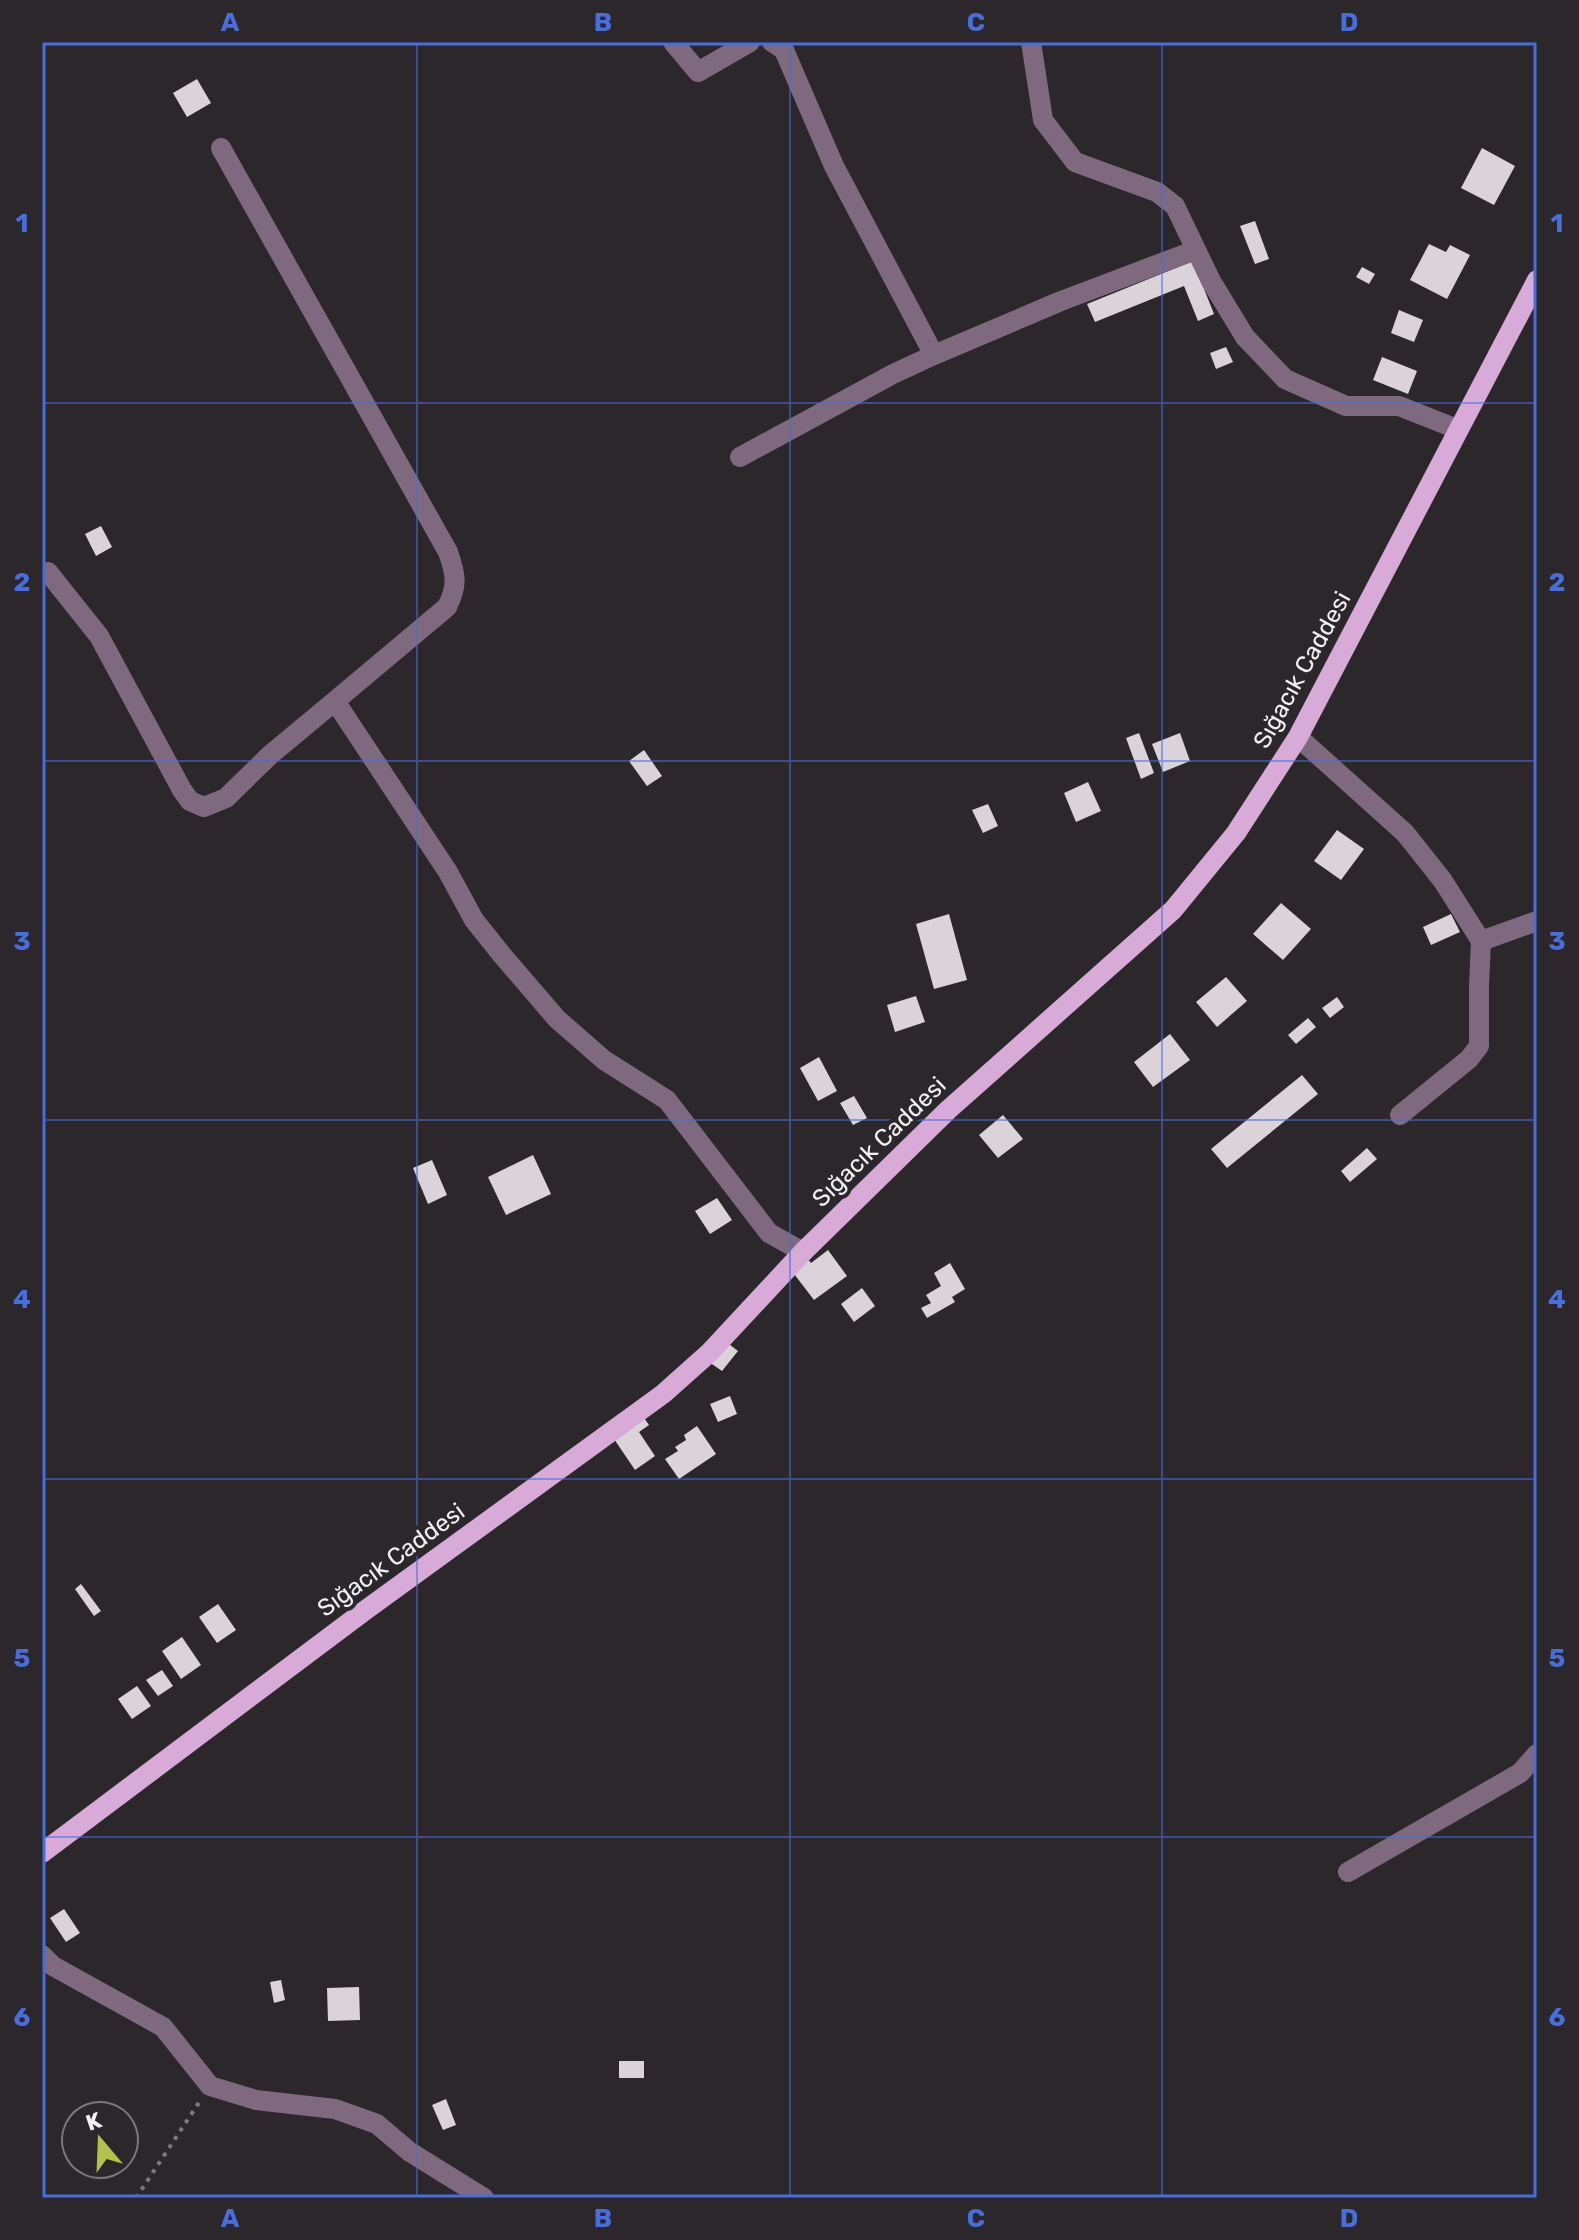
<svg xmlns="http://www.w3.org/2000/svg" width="1579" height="2240" font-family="Rubik,sans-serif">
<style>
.building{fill:#dad4da}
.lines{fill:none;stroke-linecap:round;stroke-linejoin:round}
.path{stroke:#7d797d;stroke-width:4;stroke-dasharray:4 6;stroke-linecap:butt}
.minor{stroke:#7f697f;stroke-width:20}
.major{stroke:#d7aad8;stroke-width:20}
.grid{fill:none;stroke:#486edd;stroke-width:2;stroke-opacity:0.55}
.labels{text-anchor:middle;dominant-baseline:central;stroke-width:8;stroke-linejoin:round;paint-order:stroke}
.street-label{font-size:24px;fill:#f3f0f3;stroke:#2b272b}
.neatline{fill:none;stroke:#486edd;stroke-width:3}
.grid-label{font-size:26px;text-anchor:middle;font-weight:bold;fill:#486edd}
</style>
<rect width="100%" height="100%" fill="#2b272b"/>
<path class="building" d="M197,79L211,103L187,117L173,93Z
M1482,148L1515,166L1494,205L1461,188Z
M1255,221L1269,259L1255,264L1240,226Z
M1429,244L1446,252L1450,245L1470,255L1447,299L1410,280Z
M1193,261L1214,314L1198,321L1184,286L1095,322L1087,304Z
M1362,267L1375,274L1369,284L1356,277Z
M1399,310L1423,320L1414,342L1391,333Z
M1226,347L1233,362L1216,369L1210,353Z
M1382,357L1417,371L1408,394L1373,380Z
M101,526L112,547L96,556L85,534Z
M1139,733L1154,773L1141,779L1126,738Z
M1180,733L1190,761L1163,772L1152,744Z
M644,750L662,776L647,786L629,761Z
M1088,782L1101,811L1076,822L1064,793Z
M988,804L998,826L983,833L972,810Z
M1337,830L1364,849L1341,880L1314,861Z
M1281,903L1311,929L1283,960L1253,934Z
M949,914L967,980L934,989L916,924Z
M1451,914L1460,932L1431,945L1423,927Z
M1226,977L1247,1001L1217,1027L1196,1002Z
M916,996L925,1022L895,1032L887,1005Z
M1337,997L1344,1007L1330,1018L1322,1008Z
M1308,1018L1316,1027L1296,1044L1288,1035Z
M1170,1034L1190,1060L1153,1087L1134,1062Z
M819,1057L837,1091L818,1101L800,1068Z
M1302,1075L1318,1094L1227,1168L1211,1149Z
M854,1096L867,1118L853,1125L840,1103Z
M1003,1115L1023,1139L998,1158L979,1135Z
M1367,1148L1377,1159L1350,1182L1341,1171Z
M533,1155L551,1194L506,1215L488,1177Z
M432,1160L447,1195L428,1204L413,1168Z
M717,1198L732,1220L710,1234L695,1211Z
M828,1250L847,1276L814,1300L791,1270L807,1258L811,1263Z
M950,1263L965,1289L952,1297L955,1302L927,1318L921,1308L931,1303L926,1295L941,1286L934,1273Z
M862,1288L875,1306L854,1322L841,1304Z
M725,1341L738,1351L722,1371L709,1362Z
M730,1396L737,1414L718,1422L710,1404Z
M642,1415L649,1425L639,1432L655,1456L635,1470L612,1436Z
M697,1426L716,1454L679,1479L665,1459L678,1451L675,1447L686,1440L684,1435Z
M81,1584L101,1611L94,1616L75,1589Z
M218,1604L236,1630L217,1643L199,1617Z
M182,1637L201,1665L181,1679L162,1651Z
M162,1670L173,1686L158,1696L146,1680Z
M137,1686L151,1706L132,1719L118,1699Z
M64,1909L80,1933L66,1942L50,1918Z
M281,1980L285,2000L274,2003L270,1982Z
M359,1987L360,2020L328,2021L327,1988Z
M619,2061H644V2078H619Z
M446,2099L456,2125L443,2130L432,2105Z"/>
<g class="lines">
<path class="path" d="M136,2198L200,2101"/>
<path class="minor" d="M673,42L698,72L750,42
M772,42L784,50L834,166L934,355L1061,301L1196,250
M1031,42L1043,120L1075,162L1157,192L1175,206L1211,281L1245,337L1285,379L1346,406H1399L1457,429
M221,148L448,552C456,575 458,585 447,607L335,701L448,872L474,920L502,955L557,1019L604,1060L667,1100L769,1233L803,1252
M740,457L893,374L934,355
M48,572L99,636L182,790L190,801L204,807L226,798L270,755L335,701
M1298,737L1405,833L1443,881L1481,941L1479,986V1046L1469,1059L1400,1115
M1481,941L1537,921
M1348,1872L1520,1773L1537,1754
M42,1955L53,1966L163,2027L210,2086L256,2100L335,2109L377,2124L410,2152L484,2198"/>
<path class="major" d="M42,1853L367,1609L663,1394L709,1353L803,1252L948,1110L1173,910L1236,833L1298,737L1537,280"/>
</g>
<path class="grid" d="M417,42V2198M790,42V2198M1162,42V2198M42,403H1537M42,761H1537M42,1120H1537M42,1479H1537M42,1837H1537"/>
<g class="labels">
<g class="street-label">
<text transform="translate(1302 670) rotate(-61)">Sığacık Caddesi</text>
<text transform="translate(879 1142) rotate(-44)">Sığacık Caddesi</text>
<text transform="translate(391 1560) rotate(-36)">Sığacık Caddesi</text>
</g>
</g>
<rect width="1579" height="2240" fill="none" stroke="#2b272b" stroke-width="88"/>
<g transform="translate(100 2140) rotate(341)"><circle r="38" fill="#2b272b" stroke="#7b777b" stroke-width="2"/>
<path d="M0-6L14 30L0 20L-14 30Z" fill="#b3c24b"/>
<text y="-12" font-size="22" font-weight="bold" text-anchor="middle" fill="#f3f0f3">K</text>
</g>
<rect x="44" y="44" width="1491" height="2152" class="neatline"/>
<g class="grid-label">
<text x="230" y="31">A</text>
<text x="603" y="31">B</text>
<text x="976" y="31">C</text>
<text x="1349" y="31">D</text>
<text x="22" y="232">1</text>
<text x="1557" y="232">1</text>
<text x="22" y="591">2</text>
<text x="1557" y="591">2</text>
<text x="22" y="950">3</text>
<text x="1557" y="950">3</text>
<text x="22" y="1308">4</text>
<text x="1557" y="1308">4</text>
<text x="22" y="1667">5</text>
<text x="1557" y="1667">5</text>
<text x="22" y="2026">6</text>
<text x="1557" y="2026">6</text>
<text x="230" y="2227">A</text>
<text x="603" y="2227">B</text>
<text x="976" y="2227">C</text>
<text x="1349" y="2227">D</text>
</g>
</svg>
